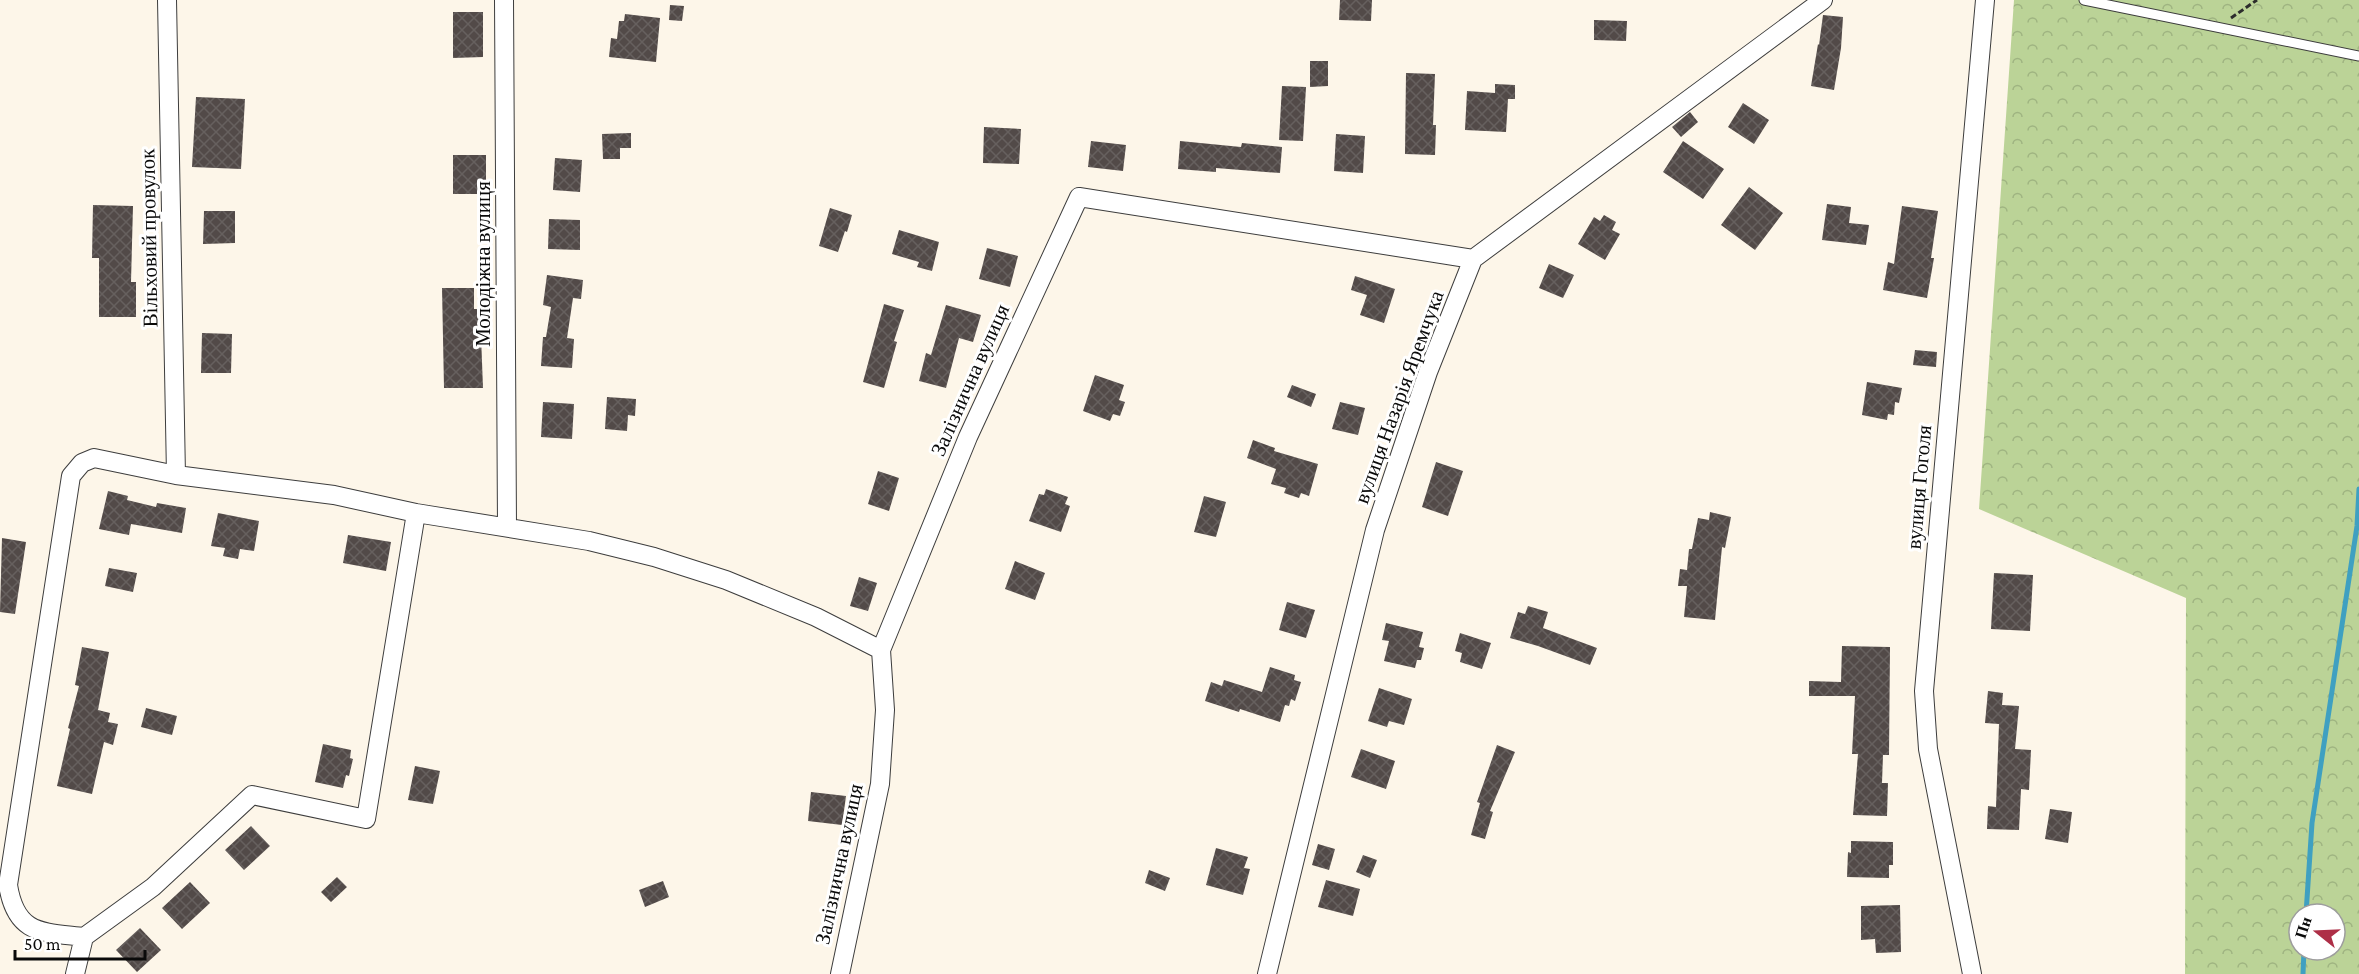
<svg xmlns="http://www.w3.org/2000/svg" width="2359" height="974" font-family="'Crimson Pro',serif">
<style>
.forest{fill:url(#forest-crowns);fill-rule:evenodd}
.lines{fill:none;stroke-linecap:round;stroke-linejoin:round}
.stream{stroke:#3fa0c1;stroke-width:5}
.building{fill:url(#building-cross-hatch)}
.lane-casing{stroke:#3d3d3d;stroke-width:11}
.street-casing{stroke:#3d3d3d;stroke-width:20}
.path{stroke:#2c2c2c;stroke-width:3;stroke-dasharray:6 3;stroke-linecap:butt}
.lane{stroke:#fff;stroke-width:9}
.street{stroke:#fff;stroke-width:18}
.labels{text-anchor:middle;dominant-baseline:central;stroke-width:6;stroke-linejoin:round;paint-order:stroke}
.street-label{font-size:21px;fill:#0a0a0a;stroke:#fff}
</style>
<defs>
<pattern id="forest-crowns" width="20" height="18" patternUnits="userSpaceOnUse" patternTransform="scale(1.5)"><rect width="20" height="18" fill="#bbd397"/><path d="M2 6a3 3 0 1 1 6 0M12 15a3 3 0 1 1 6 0" fill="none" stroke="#9fb481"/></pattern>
<pattern id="building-cross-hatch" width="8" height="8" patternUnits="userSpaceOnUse" patternTransform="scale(1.5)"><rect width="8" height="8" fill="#524a48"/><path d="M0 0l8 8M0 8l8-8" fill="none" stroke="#66605e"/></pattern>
</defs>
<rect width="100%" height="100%" fill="#fdf6e9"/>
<path class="forest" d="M2014,0H2359V974H2185L2186,598L1979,509ZM2299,914H2335V950H2299Z"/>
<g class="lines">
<path class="stream" d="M2306,914L2312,823L2357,526L2359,489
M2303,974L2304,950"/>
</g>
<path class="building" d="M1340,0H1372L1371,21L1339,20Z
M670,5L684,6L682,21L669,20Z
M453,12H483V57L453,58Z
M625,14L660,18L656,62L609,57L611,38L617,39L619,21H624Z
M1823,15L1843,17L1841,48L1834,90L1811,86L1818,44L1819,45Z
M1594,20L1627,21L1626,41L1594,40Z
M1310,61H1328V86L1310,87Z
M1406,73L1435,74L1433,125H1436L1435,155L1405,154Z
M1495,84L1515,85V99H1508L1506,132L1465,130L1467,91L1495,93Z
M1282,86L1306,87L1303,141L1279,140Z
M196,97L245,99L241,169L192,167Z
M1743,103L1769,120L1754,144L1728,127Z
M1690,112L1698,122L1681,137L1672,127Z
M984,127L1021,129L1019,164L983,163Z
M631,133V148H620V159H603L602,134Z
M1336,134L1365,136L1363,173L1334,171Z
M1091,141L1126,145L1123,171L1088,167Z
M1180,141L1241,147L1242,143L1282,147L1280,173L1216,168V172L1178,169Z
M1683,141L1724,169L1703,199L1663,172Z
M453,155H486V194H453Z
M555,158L582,160L580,192L553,190Z
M1749,187L1783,213L1755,250L1721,225Z
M1827,204L1851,207L1849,223L1869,225L1866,245L1822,240Z
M93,205L133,206L131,282H136V317H99V258H92Z
M1902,206L1938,211L1931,258H1934L1927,298L1883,290L1888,262L1894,264Z
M830,208L852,215L847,232L845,231L838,252L819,246Z
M204,211H235V243L203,244Z
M1604,215L1616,222L1612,230L1620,234L1605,260L1578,244L1594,217L1600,221Z
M549,219L580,220V250L548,249Z
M899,230L939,242L932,271L917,267L919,262L892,254Z
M987,248L1018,256L1010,287L979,279Z
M1549,264L1574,275L1563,298L1539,288Z
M547,275L583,280L581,299L573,298L567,338L574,339L572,368L541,366L543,337H546L551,307L543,305Z
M1355,276L1395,289L1384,323L1360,315L1367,295L1351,290Z
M442,288H474V309H480L483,388H444Z
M884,304L904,310L894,341L897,342L884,388L863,382Z
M946,305L981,315L973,342L959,338L946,388L919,381L926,353L931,355Z
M202,333L232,334L231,373H201Z
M1915,350L1937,352L1936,367L1913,365Z
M1095,375L1124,385L1119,400L1125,402L1120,416L1113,414L1110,421L1083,411Z
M1867,382L1902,388L1899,403L1895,402L1894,415L1888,414L1887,420L1862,415Z
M1292,385L1316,394L1311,407L1287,397Z
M607,397L636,399L635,416L628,415L627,431L605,429Z
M543,402L574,404L572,439L541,437Z
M1340,402L1365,408L1358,435L1332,429Z
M1253,440L1275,448L1274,451L1318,464L1309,496L1301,493L1299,498L1284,493L1286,488L1271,484L1276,469L1247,458Z
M1436,462L1463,471L1448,516L1422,507Z
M878,471L899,478L889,511L868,504Z
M1046,489L1068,497L1065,504L1070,506L1061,532L1029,521L1039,494L1044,495Z
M108,491L128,496L127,500L156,507L157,503L186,508L182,533L131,524L129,535L99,529Z
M1204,496L1226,502L1216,537L1194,532Z
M1710,512L1731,517L1725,548L1722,547L1715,620L1684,617L1687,586H1678L1680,569L1687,570L1689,549H1692L1698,518L1709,520Z
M218,513L259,521L254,551L240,549L238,559L223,556L225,548L211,546Z
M348,535L391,542L386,571L343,563Z
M2,538L26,542L15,614L0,612Z
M1015,561L1045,573L1035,600L1005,589Z
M109,568L137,573L133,592L105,586Z
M1994,573L2033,575L2030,631L1991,629Z
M859,577L877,583L868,611L850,606Z
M1287,602L1315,610L1306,638L1279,630Z
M1528,606L1548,612L1543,628L1597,648L1590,665L1538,646L1510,638L1518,612L1525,614Z
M1386,623L1423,632L1419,647L1424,648L1421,660H1417L1415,668L1384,661L1389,641L1382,640Z
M1460,633L1491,643L1482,669L1460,662L1462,653L1455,651Z
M1842,646L1890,647L1889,755H1883L1882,783H1888L1887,816L1853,815L1858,754H1852L1855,696H1809V681L1841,682Z
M82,647L109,652L98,710L110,713L108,722L118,724L113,745L104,742L92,794L57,786L70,729L68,728L79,686L75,685Z
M1270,667L1295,675L1294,680L1301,682L1295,701L1291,699L1289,706L1285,705L1280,722L1240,709L1239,712L1205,701L1211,682L1222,686L1224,680L1262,692Z
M1379,688L1412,699L1404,725L1389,721L1387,727L1368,721Z
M1988,691L2003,693L2002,705L2019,706L2015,749L2031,750L2029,790L2021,789L2019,830L1987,829L1988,806L1996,807L1999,724L1985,723Z
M146,708L177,716L172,735L141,727Z
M323,744L351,750L350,758L353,759L349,776L346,775L343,788L315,782Z
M1497,745L1515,752L1490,811L1493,812L1485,839L1471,835L1480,803L1477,802Z
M1361,749L1395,761L1386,789L1351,777Z
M415,766L440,771L433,804L408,800Z
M811,792L846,796L842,825L808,821Z
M2050,809L2072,812L2068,843L2045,839Z
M251,826L270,846L244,870L225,850Z
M1851,841L1893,842V865H1889V878L1847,877L1848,852L1851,853Z
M1318,844L1335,849L1329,870L1312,865Z
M1216,848L1248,857L1244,868L1250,869L1243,895L1206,885Z
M1363,855L1377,860L1370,878L1356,872Z
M1149,870L1170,878L1165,891L1145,883Z
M337,877L347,887L331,902L321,892Z
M1326,880L1360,889L1353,916L1318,907Z
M663,881L669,897L645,907L639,890Z
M190,882L210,903L182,929L162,908Z
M1900,905L1901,952L1876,953L1875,939L1861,940V906Z
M140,928L161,950L137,972L116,950Z"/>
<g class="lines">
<defs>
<path id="lane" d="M2084,0L2359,56"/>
<path id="street" d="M167,0L176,475
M504,0L507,527
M84,937C42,932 16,935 8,885L71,476L82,463L94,458L176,475L334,495L416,513L589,541L654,557L726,580L816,617L881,650
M75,974L84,937L153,887L252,795L366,819L416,513
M840,974L880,784L885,710L881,650L968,437L1079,197L1473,259
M1267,974L1375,530L1428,372L1473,259L1823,0
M1972,974L1928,749L1924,691L1985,0"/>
</defs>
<use href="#lane" class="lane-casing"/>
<use href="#street" class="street-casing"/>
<path class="path" d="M2231,18L2257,0"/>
<use href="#lane" class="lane"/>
<use href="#street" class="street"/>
</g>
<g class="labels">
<g class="street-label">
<text transform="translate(149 238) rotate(-91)">Вільховий провулок</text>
<text transform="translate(483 264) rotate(-90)">Молодіжна вулиця</text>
<text transform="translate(970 380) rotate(-66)">Залізнична вулиця</text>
<text transform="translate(1399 397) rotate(-70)">вулиця Назарія Яремчука</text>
<text transform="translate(1919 487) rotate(-85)">вулиця Гоголя</text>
<text transform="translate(839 864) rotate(-78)">Залізнична вулиця</text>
</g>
</g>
<g transform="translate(2317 932) rotate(288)"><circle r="28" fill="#ffffff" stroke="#9d9d9d" stroke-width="1.5"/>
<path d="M0-4.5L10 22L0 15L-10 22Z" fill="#ae2f47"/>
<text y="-9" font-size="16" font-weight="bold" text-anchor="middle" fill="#0a0a0a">Пн</text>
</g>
<path d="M15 950v9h130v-9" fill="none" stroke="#0a0a0a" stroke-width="3"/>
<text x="24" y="950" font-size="18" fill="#0a0a0a" stroke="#ffffff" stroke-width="4.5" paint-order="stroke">50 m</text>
</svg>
